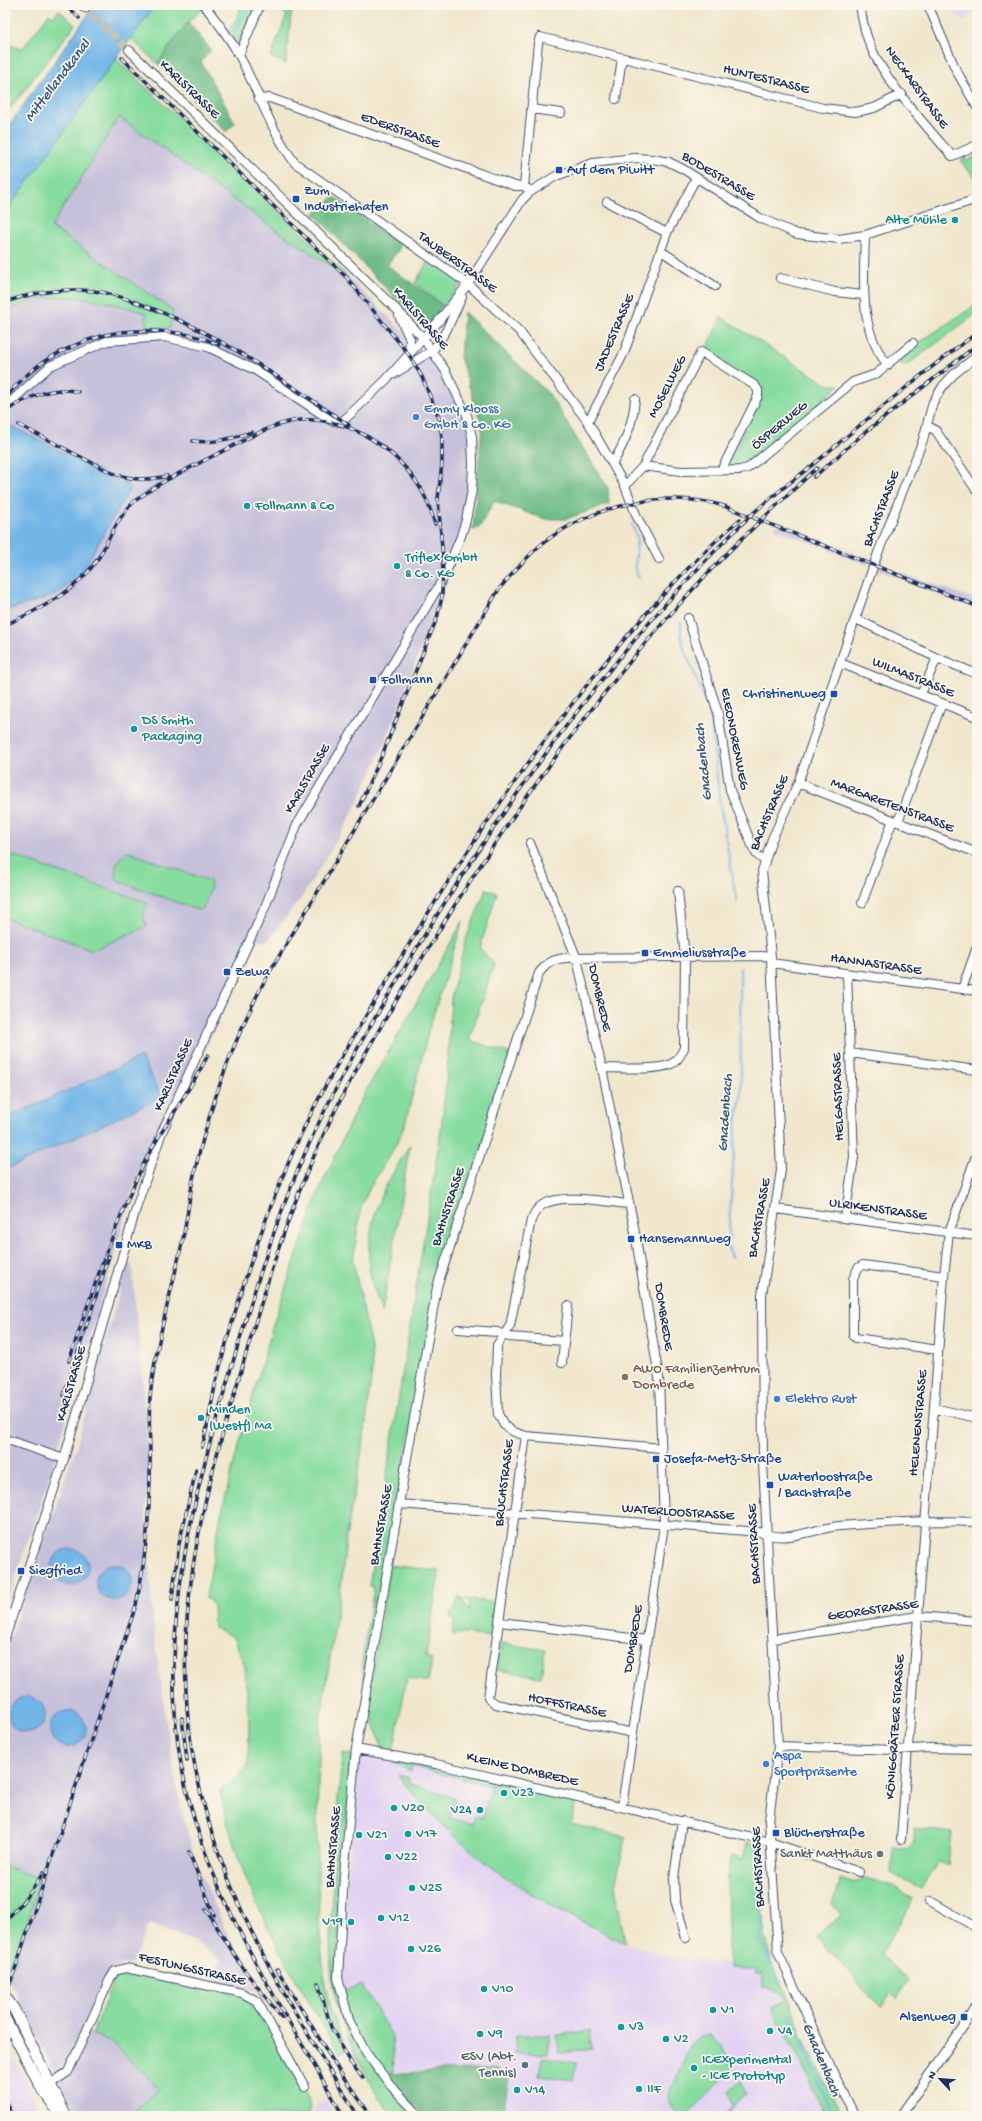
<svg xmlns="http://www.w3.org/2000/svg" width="982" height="2121" font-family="'Gochi Hand',sans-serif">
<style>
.built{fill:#e3d3f2}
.industrial{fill:#c6c0da}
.green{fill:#87dc9f;stroke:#51867e}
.forest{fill:#6dbc86;stroke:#447672}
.water{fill:#72b6e8;stroke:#4672a3}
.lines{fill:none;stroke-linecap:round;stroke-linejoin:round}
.stream{stroke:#72b6e8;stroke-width:2}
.minor-tunnel{stroke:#c5c2b6;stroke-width:8;stroke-dasharray:8 4;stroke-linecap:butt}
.minor-casing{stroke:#3b4b6e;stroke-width:10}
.major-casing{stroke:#3b4b6e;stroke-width:12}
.minor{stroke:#fff;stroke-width:8}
.major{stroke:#fff;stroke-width:10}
.rail-casing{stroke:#1b2f5e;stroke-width:3.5}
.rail{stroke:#fbf7ec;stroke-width:2;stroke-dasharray:6;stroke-linecap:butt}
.transit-dot{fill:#1a4fb4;stroke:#fbf7ec;stroke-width:1.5}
.culture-dot{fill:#0f9aa8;stroke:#fbf7ec;stroke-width:1.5}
.shop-dot{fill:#3f7fe0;stroke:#fbf7ec;stroke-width:1.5}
.education-dot{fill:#8d6e63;stroke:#fbf7ec;stroke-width:1.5}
.worship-dot{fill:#6b7280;stroke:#fbf7ec;stroke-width:1.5}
.service-dot{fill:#5c6f8a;stroke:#fbf7ec;stroke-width:1.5}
.labels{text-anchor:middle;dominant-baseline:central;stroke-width:3.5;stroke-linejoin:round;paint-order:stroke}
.street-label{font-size:14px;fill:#1b2f5e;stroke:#fbf7ec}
.transit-label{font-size:14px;fill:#164399;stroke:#fbf7ec;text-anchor:start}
.culture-label{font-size:14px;fill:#0d838f;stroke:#fbf7ec;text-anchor:start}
.shop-label{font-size:14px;fill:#366cbe;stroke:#fbf7ec;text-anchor:start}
.education-label{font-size:14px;fill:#785e54;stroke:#fbf7ec;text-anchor:start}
.worship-label{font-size:14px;fill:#5b616d;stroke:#fbf7ec;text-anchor:end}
.service-label{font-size:14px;fill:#4e5e75;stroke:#fbf7ec;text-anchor:end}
.water-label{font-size:15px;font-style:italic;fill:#355887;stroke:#fbf7ec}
</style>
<rect width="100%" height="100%" fill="#fbf7ec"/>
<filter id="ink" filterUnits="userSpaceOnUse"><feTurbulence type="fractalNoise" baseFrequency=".025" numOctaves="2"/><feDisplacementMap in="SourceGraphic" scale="8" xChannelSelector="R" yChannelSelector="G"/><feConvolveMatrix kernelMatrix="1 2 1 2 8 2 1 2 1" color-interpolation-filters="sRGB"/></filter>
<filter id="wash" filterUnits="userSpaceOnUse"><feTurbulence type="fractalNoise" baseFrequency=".012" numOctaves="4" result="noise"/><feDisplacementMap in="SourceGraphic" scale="16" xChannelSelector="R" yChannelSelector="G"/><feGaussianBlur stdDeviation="0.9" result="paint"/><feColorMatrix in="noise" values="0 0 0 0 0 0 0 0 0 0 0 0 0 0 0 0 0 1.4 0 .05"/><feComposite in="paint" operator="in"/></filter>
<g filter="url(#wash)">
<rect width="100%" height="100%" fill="#f0e7cc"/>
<path class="built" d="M962,5H975L965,21L956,15Z
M358,1751L515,1785L513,1883L555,1908L625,1943L659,1954L686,1959L737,1965L771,1962L787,2001L843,2116H503L509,2076L493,2068L394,2072L392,2035L362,1985L343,1990L340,1977Z
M5,2041L43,2116H5Z
M325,2099L334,2116H313L316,2104Z"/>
<path class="industrial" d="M119,117L279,232L349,278L419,347L447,380L467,417L471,451L467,515L418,655L386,741L348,822L302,897L267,941L257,939L183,1096L167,1104L141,1162L53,1466L5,1608V1170L162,1097L141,1057L5,1119V611L58,594L131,487L5,424V312L45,298H73L100,300L146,313V326L173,310L50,227Z
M778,523L784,526L871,561L868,565L775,529Z
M880,565L977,600V610L879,570Z
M127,1264L132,1265L147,1439L149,1478L145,1509L154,1633L171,1754L181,1808L195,1860L227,1933L258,1991L214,1982L220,1958L190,1939L150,1924L131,1965L122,1964L109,1971L83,2029L114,2044L159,2088L129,2116H77L51,2066L15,1990L8,1981L36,1894L35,1877L5,1866V1653L77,1444Z"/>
<path class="green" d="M155,5H206L188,22L157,63L131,39Z
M242,5H259L240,48L229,29L235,21Z
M267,5H292L286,64L271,57L287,14Z
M59,10L75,25L5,115V44L22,49L49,14L53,17Z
M116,59L349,278L279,232L119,117L51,227L173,310L170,328L146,327V313C113,303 81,294 46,298C33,300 17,307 5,312V213Z
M964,156L966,161L977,156V180L961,162Z
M430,258L464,281L443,306L415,283Z
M977,304V313L906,366L897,362L914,346Z
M721,317L828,385H840L749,465L735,467L727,466L764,389L706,351Z
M128,852L210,881L211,888L203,909L197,910L117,880C112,871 119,855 128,852Z
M5,853L148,903L143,915L147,926L93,950L5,918Z
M486,889L497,893L480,948L494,964L469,1040L511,1054L437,1287L364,1682L362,1662L374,1587L369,1586L441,1130L447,1074L451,998L466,939Z
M463,921L429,1029L405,1124L397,1143L369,1189L361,1208L353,1260L371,1348L372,1370L364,1439L346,1537L342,1580L320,1722L317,1821L319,1923L325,1986L330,2010L346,2050L340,2053C289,1971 238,1886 220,1790L233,1781L248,1765L249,1724L245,1666L234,1637L214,1628L213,1605L206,1597L221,1515L235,1459L275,1318L319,1191L358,1105Z
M410,1145L382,1312C379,1302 375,1293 372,1283C364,1251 372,1210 388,1182C395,1169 403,1157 410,1145Z
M390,1565L439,1571L426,1657L432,1659L428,1682L407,1678L393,1752L384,1750C376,1732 370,1715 369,1695Z
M458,1596L464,1599L463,1603L469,1610L470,1601L466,1599L497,1603L493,1637L456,1633L453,1636L452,1632L455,1619L450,1618L451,1613H454Z
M501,1643L545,1650L541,1677L497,1670Z
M343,1753L352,1755L335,1972L337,1992L362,1985L392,2035L394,2072L386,2074L394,2094L414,2116H392C372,2086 354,2056 342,2022C326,1977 330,1930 333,1883C335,1840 337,1796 343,1753Z
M394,1759L577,1798L571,1824L626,1837L615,1885L625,1943C595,1928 565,1914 536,1897C487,1868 433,1821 398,1775L409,1778L410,1784L455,1798L450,1818L472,1824L474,1816L483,1818L491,1786L412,1766L411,1771L393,1763Z
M915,1828L952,1833L948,1865L938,1861L922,1889L891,1873L893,1848L908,1849L913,1843Z
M747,1843L756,1845L763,1923L771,1962L788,1996L807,2048L842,2116H825L797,2055L772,2008L786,2001L784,1995L762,1986V1974H756V1970L729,1968L727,1876L731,1856L743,1859Z
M5,1866L36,1877V1894L8,1981L5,1978Z
M861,1877L894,1886L913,1899L881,1955L909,1980L897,1999L890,1992L881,2008L817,1937L841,1914L832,1904L840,1879L852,1883L860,1881Z
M124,1973L241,1995L259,2007L308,2098L310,2108L307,2116H129L159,2088L114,2044L92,2034L114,1980Z
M590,2031L592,2049L559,2052L557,2035Z
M516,2035H549V2054L515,2053Z
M710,2035L722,2045L733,2067L687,2116H681L672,2108L669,2102L670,2091L691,2044L697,2038Z
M542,2058L576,2063L573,2080L539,2075Z
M740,2080L746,2094L726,2116H723L733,2105L728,2092Z"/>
<path class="forest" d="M188,22L211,50L201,62L235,123L226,132L157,63Z
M334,197L402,245L387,265L443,306L430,323L425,324L414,317L314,214Z
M464,312L549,394L608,488L609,504L566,519H545L494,501L479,528L473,530L482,426L460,357Z
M493,2068L509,2076L503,2116H425L395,2087L386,2074Z"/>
<path class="water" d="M95,5H155L5,213V131Z
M5,423L131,487L81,573L58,594L5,611Z
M141,1057L162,1097L5,1170V1119Z
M52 1567a18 18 0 1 1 36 0a18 18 0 1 1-36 0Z
M96 1582a18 18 0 1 1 36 0a18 18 0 1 1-36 0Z
M9 1715a18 18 0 1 1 36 0a18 18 0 1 1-36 0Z
M50 1729a18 18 0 1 1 36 0a18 18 0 1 1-36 0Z"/>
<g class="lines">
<path class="stream" d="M233,30L239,23L248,5
M632,525L637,537L635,570L639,578
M681,622V637L684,648L710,713L720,804L737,902
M731,1258L728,1245L736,1122L741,1098L740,968
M758,1888L762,1943L780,1983
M789,2013L833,2116"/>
</g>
</g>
<g filter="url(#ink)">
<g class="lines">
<path class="minor-tunnel" d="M85,8L129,50"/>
<defs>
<path id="minor" d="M82,5L85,8
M204,5C217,21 229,37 239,55C258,91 271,131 295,163L468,284L519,331L588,422L625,486L637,517L659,559
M860,5C862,19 865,34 871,47C885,81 927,127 952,156L977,145
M928,5L956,70L977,107
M239,55L260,5
M259,99L270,98L515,186H524L528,189
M616,99L622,58
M531,109L561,113
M524,186L538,43L540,37L823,108L855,112L874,108L902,94
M607,202L667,233
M865,235C864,279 858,330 888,365
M661,251L715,286
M780,278L835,292L863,295
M399,316L410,339L409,355
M394,374L433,350L446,331L462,297
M5,407L50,366L107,341L165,337L208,347L255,370L332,421L342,422L386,380L437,323L468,284L522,200L530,192L556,176L593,163L634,158L652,159L669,162L683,169L760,218L797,234L839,239L865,235L977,199
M588,422L624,353L667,233L696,178
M927,425L936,431L977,491
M613,463C625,442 633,424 635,399
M643,466L681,471L740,470L748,468L853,382L876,374L913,343
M625,486L643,466L701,352L754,385L758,390V396L721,471
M688,618L718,713L730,790L753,848L757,855L764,860
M856,619L937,658L977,674
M840,663L977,717
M921,694L937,658
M798,783L977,853
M898,822L942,703
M530,843L577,959L602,1068L634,1227L659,1378L664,1525L622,1806
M862,903L893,820
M771,963L977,991
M962,989L977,947
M850,1053L977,1070
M602,1068C618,1068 658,1071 671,1064C678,1061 681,1054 684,1048L685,957L678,891
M629,1204C607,1202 563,1193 544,1204C537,1207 534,1214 531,1220L510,1326L497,1345L496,1375L498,1414L504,1425L514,1432L526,1436L661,1448
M776,1209L977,1236
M845,1218L854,1157L847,974
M458,1329L497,1332L509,1337L564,1341
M938,1350L856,1338L853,1336V1279L858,1268L863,1265L944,1276
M562,1363L568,1306
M934,1408L977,1418
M526,1436L488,1698L496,1704L633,1733
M5,1439L64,1459
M399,1504L760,1532C786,1544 814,1528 840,1526C886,1522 931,1520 977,1522
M500,1622L647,1640
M5,1638L64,1459L137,1205L162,1132L265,907L297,825L444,577L461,536L466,520L472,490L473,463L472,437L467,415L445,370L423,338L399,312L129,50
M773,1639L918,1616L977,1621
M778,1746L896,1750L928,1748L977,1749
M356,1749L436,1764L770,1842L859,1872
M682,1821L674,1878L675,1900L686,1938
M901,1839L944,1276L949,1232L977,1153
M930,1901L977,1928
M47,2086L68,2072L110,1979L115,1971L126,1968L242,1993L257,2001L305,2087
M420,2116L392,2087L366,2053L349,2020L338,1978L344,1875L356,1749L437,1287L539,973C548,962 553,959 567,958L771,956
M855,2116L830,2066L778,1952L769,1821L778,1746L763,1463L762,1295L781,1170L771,956L762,871L772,839L798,783L878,553L923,440L933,402L943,386L954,374L977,356
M900,2116L963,2027L977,2003"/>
<path id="major" d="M5,1996L14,2009L66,2116
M5,2018L42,2089L61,2116"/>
</defs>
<use href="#minor" class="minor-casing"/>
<use href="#major" class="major-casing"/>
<use href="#minor" class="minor"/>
<use href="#major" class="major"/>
<defs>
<path id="rail" d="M65,5L79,18
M122,58L347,278L409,355L422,377L439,418L442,438V463L438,499L443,560L442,597L437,618L424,650L383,753L359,806
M5,302C34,292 63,288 94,291C112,293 130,300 146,306C220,334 285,382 349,425
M5,398C18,383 31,369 48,359C65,349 86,340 105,335C137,328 189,329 219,345
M5,412C24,398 55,385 78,392
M19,425L112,473C132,480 146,481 167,476
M193,441C213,444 233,438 252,432
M814,477L863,434L977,345
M5,625C42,608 76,593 99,557C110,538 118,516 135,501C159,482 186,470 213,456C239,444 265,426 294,421C341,413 391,444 417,483C426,496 431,510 435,524
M69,1361C91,1295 113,1228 143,1165C162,1127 189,1093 208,1055
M64,1395L109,1256
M202,1447C209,1424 211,1401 217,1378C237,1299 263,1220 296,1145C324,1082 362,1023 397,964C458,862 524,763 598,671C642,617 687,565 740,519
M172,1599L179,1544L196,1470
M182,1718L187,1760
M189,1852L214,1915
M206,1910L245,1971L282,2018
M5,1921L27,1897L44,1872
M277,1969L339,2071L371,2116
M318,1983L331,2027L353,2066
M5,1999L136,1605C145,1564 149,1521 150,1479C151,1452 148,1425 150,1398C155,1345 171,1294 182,1243C187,1221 189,1200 193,1179C209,1108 232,1042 266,978L499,589C513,573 526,557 543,543C593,505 664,489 724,506L977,606
M350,2062L363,2078
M5,2100L12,2116
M343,2116C277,1997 196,1882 178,1744C162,1617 194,1493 230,1372C252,1298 274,1224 305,1153C334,1086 372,1022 410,959C504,803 616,645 748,518C771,496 797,478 821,458C872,415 923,372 977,333
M358,2116C285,1998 215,1890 192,1750C172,1626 200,1506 236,1388C259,1310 281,1231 314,1156C345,1084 386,1017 427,950C508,816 601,687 708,573C743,536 780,502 817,468"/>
</defs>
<use href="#rail" class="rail-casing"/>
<use href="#rail" class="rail"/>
</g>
</g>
<g class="transit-dot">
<rect x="555" y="166" width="8" height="8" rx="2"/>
<rect x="292" y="195" width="8" height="8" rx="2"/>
<rect x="369" y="676" width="8" height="8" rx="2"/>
<rect x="830" y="690" width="8" height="8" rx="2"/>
<rect x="641" y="949" width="8" height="8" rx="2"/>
<rect x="223" y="968" width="8" height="8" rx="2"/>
<rect x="627" y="1235" width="8" height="8" rx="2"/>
<rect x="115" y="1241" width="8" height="8" rx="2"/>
<rect x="652" y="1455" width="8" height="8" rx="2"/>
<rect x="766" y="1481" width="8" height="8" rx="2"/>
<rect x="17" y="1567" width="8" height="8" rx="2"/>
<rect x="772" y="1829" width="8" height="8" rx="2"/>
<rect x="960" y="2013" width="8" height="8" rx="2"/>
</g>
<g class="culture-dot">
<circle cx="955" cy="220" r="4"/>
<circle cx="247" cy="506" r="4"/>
<circle cx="397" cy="566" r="4"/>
<circle cx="134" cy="729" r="4"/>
<circle cx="201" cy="1418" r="4"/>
<circle cx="504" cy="1793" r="4"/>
<circle cx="394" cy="1808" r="4"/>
<circle cx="480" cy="1810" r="4"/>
<circle cx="408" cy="1834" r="4"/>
<circle cx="359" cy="1835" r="4"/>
<circle cx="388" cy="1857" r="4"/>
<circle cx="412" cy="1888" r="4"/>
<circle cx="381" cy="1918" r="4"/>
<circle cx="351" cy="1922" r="4"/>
<circle cx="411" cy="1949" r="4"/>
<circle cx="484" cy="1989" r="4"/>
<circle cx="713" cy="2010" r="4"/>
<circle cx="621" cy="2027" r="4"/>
<circle cx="770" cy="2031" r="4"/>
<circle cx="480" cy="2034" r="4"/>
<circle cx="666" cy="2039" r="4"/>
<circle cx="694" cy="2068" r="4"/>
<circle cx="639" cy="2089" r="4"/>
<circle cx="517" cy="2090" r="4"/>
</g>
<g class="shop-dot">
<circle cx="416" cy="417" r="4"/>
<circle cx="777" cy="1399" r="4"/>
<circle cx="766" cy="1764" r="4"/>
</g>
<circle class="education-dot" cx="625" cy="1377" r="4"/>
<circle class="worship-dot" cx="880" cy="1854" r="4"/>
<circle class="service-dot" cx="525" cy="2065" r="4"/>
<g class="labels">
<g class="street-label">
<text transform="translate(766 80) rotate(14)">HUNTESTRASSE</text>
<text transform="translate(916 88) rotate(54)">NECKARSTRASSE</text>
<text transform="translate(189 90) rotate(44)">KARLSTRASSE</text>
<text transform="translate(400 131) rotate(20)">EDERSTRASSE</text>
<text transform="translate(718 177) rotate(31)">BODESTRASSE</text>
<text transform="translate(457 263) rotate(36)">TAUBERSTRASSE</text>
<text transform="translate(420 319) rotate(49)">KARLSTRASSE</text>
<text transform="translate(615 333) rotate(-67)">JADESTRASSE</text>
<text transform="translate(668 387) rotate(-63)">MOSELWEG</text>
<text transform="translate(780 426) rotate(-40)">ÖSPERWEG</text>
<text transform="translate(882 509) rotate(-69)">BACHSTRASSE</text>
<text transform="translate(913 678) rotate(22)">WILMASTRASSE</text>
<text transform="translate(734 739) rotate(79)">ELEONORENWEG</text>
<text transform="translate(308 779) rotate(-60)">KARLSTRASSE</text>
<text transform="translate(892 806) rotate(21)">MARGARETENSTRASSE</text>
<text transform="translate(770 813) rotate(-67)">BACHSTRASSE</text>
<text transform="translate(876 965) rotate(8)">HANNASTRASSE</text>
<text transform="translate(599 998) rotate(77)">DOMBREDE</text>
<text transform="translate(174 1075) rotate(-66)">KARLSTRASSE</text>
<text transform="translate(839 1097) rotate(-92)">HELGASTRASSE</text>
<text transform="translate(449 1207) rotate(-72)">BAHNSTRASSE</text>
<text transform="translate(878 1210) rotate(8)">ULRIKENSTRASSE</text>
<text transform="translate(760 1218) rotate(-80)">BACHSTRASSE</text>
<text transform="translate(663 1317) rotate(81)">DOMBREDE</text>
<text transform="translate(72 1384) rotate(-74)">KARLSTRASSE</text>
<text transform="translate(919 1423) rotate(-85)">HELENENSTRASSE</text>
<text transform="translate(505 1483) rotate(-83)">BRUCHSTRASSE</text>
<text transform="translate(678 1513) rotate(4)">WATERLOOSTRASSE</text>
<text transform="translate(382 1525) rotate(-80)">BAHNSTRASSE</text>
<text transform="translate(755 1544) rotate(-93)">BACHSTRASSE</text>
<text transform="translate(873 1611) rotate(-8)">GEORGSTRASSE</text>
<text transform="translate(634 1639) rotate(-81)">DOMBREDE</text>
<text transform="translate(567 1706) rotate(12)">HOFFSTRASSE</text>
<text transform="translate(896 1727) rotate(-86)">KÖNIGGRÄTZER STRASSE</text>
<text transform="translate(522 1770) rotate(13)">KLEINE DOMBREDE</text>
<text transform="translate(334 1847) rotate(-85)">BAHNSTRASSE</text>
<text transform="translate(759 1867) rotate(-93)">BACHSTRASSE</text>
<text transform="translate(192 1970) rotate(13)">FESTUNGSSTRASSE</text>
</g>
<g class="transit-label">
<text x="567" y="170">Auf dem Piwitt</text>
<text x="304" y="191">Zum<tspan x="304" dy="16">Industriehafen</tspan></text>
<text x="381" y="680">Follmann</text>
<text x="826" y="694" text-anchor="end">Christinenweg</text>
<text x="653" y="953">Emmeliusstraße</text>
<text x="235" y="972">Zewa</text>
<text x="639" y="1239">Hansemannweg</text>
<text x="127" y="1245">MKB</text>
<text x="664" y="1459">Josefa-Metz-Straße</text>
<text x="778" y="1477">Waterloostraße<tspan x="778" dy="16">/ Bachstraße</tspan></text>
<text x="29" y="1571">Siegfried</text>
<text x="784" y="1833">Blücherstraße</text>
<text x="956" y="2017" text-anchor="end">Alsenweg</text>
</g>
<g class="culture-label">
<text x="947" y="220" text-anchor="end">Alte Mühle</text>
<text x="255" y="506">Follmann &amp; Co</text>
<text x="405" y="558">Triflex GmbH<tspan x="405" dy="16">&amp; Co. KG</tspan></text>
<text x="142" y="721">DS Smith<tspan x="142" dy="16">Packaging</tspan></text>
<text x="209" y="1410">Minden<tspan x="209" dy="16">(Westf) Ma</tspan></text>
<text x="512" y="1793">V23</text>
<text x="402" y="1808">V20</text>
<text x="472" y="1810" text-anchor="end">V24</text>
<text x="416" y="1834">V17</text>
<text x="367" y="1835">V21</text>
<text x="396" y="1857">V22</text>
<text x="420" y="1888">V25</text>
<text x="389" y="1918">V12</text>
<text x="343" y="1922" text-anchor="end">V19</text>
<text x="419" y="1949">V26</text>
<text x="492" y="1989">V10</text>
<text x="721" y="2010">V1</text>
<text x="629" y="2027">V3</text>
<text x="778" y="2031">V4</text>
<text x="488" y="2034">V9</text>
<text x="674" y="2039">V2</text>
<text x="702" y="2060">ICExperimental<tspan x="702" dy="16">- ICE Prototyp</tspan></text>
<text x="647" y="2089">IIF</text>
<text x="525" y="2090">V14</text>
</g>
<g class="shop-label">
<text x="424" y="409">Emmy Klooss<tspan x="424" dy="16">GmbH &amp; Co. KG</tspan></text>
<text x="785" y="1399">Elektro Rust</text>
<text x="774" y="1756">Aspa<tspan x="774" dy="16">Sportpräsente</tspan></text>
</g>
<g class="education-label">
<text x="633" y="1369">AWO Familienzentrum<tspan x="633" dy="16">Dombrede</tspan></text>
</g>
<g class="worship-label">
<text x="872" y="1854">Sankt Matthäus</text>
</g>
<g class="service-label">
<text x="517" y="2057">ESV (Abt.<tspan x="517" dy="16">Tennis)</tspan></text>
</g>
<g class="water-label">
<text transform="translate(58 81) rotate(-53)">Mittellandkanal</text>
<text transform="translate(704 762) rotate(-96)">Gnadenbach</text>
<text transform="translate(726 1113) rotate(-86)">Gnadenbach</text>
<text transform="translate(821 2060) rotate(67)">Gnadenbach</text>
</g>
</g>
<rect width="982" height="2121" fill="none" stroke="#fbf7ec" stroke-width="20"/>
<g transform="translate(940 2079) rotate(296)" stroke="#fbf7ec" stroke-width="3" paint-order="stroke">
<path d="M0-3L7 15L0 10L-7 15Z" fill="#1b2f5e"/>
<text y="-6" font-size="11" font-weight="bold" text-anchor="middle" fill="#1b2f5e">N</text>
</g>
</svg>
